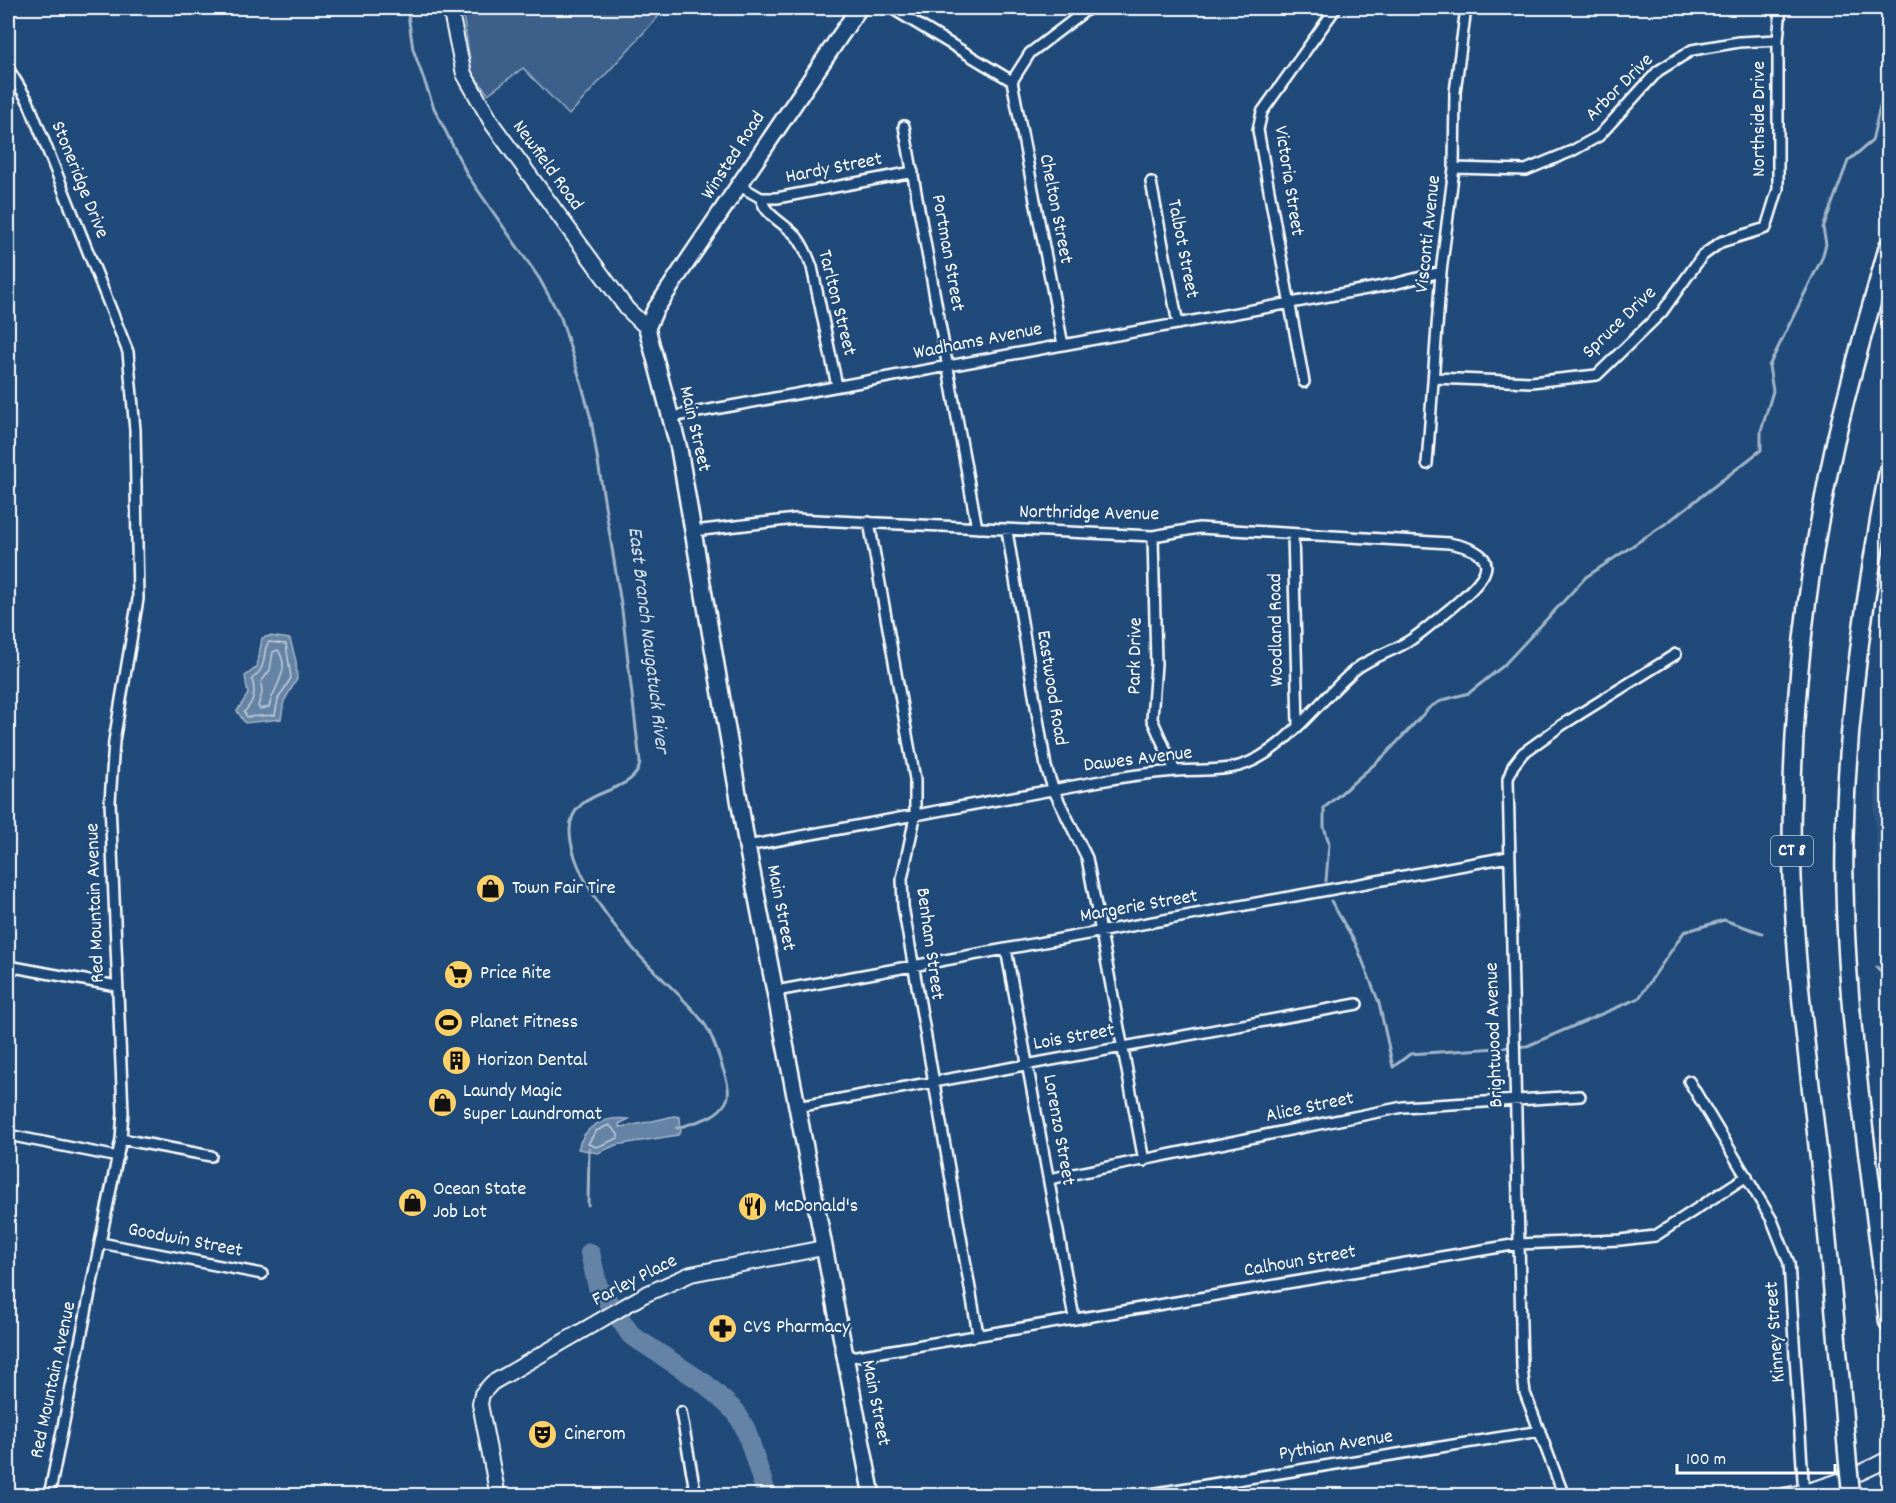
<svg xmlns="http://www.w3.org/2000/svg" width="1896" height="1503" font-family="Dekko,sans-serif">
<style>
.built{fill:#2e5683}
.green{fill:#3c618b;stroke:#9eb0c5;stroke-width:1.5}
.water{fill:#6583a4;stroke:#a3b5c8;stroke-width:1.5}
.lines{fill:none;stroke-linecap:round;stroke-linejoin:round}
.shore{stroke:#c1cddb;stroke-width:1.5}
.stream{stroke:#a3b5c8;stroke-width:3}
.river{stroke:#6583a4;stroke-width:20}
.street-casing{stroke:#fff;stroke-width:14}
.secondary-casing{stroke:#fff;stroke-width:18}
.primary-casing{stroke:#fff;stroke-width:20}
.highway-casing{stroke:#fff;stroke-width:21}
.street{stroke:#1f4a7a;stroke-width:9}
.secondary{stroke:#1f4a7a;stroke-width:14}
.primary{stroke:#1f4a7a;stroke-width:15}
.highway{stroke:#1f4a7a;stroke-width:16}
.highway-bridge-casing{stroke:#fff;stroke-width:21;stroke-linecap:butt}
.highway-bridge{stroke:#1f4a7a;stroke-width:16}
.labels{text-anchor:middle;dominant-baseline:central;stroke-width:5;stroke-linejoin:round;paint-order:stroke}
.shield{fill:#1f4a7a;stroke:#bcc9d7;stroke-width:1.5}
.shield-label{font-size:18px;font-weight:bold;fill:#fff}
.street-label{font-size:20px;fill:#fff;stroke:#1f4a7a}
.poi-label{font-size:20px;fill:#fff;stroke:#1f4a7a;text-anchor:start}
.water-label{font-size:21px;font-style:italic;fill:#d8e0e8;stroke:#1f4a7a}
</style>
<rect width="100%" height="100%" fill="#1f4a7a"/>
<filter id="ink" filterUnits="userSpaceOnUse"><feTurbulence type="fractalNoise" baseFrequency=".0167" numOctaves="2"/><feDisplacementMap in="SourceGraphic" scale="12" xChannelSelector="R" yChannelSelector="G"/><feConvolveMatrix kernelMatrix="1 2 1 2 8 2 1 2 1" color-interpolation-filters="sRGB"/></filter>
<g filter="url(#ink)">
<path class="built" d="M1888,661V1040L1874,809Z"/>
<path class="green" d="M462,8H666L569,115L523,68L488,94L472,73Z"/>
<path class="water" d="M269,636L290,639L296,661L297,679L284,701L281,719L245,723L237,711L248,694L245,676L257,667L262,638Z
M674,1116L680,1117L681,1132L678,1135L616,1145L598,1153L578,1149C584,1125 605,1116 629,1119L619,1124L620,1127C639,1125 656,1120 674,1116Z"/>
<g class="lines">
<path class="shore" d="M269,642L286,644L291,678L278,699L275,715L247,717L244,712C254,702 256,692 252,679C271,663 260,652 269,642Z
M278,650C292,671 273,687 269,707L260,709L258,706L262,693L261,682L270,670L273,652Z
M609,1125L618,1134V1138L597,1147L588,1144L596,1131Z"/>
<path class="stream" d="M407,8L413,49L434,108L468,176L539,278L561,318L581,382L591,419L622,610L640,762C637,797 570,785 570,830C570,868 607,918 631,946C654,974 685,996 706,1026C714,1039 718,1054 723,1069C726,1077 731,1091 727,1100C719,1118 695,1122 677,1128
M1326,881L1329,843L1324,827V808L1385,755L1430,707L1443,700L1469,693L1503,666L1586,577L1668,522L1761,450V431L1773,391L1769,366L1822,258L1826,244L1823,228L1848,161L1872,141L1888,72
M1331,901L1356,944L1379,1003L1393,1067L1410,1054L1527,1046L1639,998L1684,932L1724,920L1762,933
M1877,967L1888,981
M588,1205L589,1149"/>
<path class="river" d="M590,1253L598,1287L631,1335L704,1383L736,1412L746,1430L767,1496"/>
<defs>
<path id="street" d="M891,8L1012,81
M8,68L28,101L128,352L135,430L138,599L114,741L110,802L123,1112L121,1139L49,1496
M1012,81L1063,345
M1012,81L1030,53L1089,8
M904,126L977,528
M1454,168L1526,170L1572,151L1599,136L1658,71L1692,50L1739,42L1778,40
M1151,182L1178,324
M740,186L761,198C765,216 785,223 797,237C804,246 808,256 812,267L837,386
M761,198H777L913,172
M1434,378L1531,382L1597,375L1662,312L1702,256L1721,242L1766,228L1778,189V40L1781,8
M1304,382L1258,130L1262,112L1336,8
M671,417L1394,284L1441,272
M1427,464L1441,272L1454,168L1455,92L1466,8
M869,522L915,779V817L902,879L903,906L978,1334
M694,531L795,519L1153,536L1199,528L1449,543C1511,555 1483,581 1451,608C1438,618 1426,630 1412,639C1395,651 1373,656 1356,669C1319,699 1285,753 1239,766C1218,772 1197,769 1176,771C1149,773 1121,777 1095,782C979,804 863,825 747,846
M1007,531L1046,767L1054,791L1087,858L1144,1161
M1293,534L1298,725
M1153,536L1156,664L1152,719L1175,771
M1006,949L1074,1318
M8,966L117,986
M776,991L1508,857
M1689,1081L1772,1220L1789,1263L1804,1496
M797,1107L1357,1004
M8,1135L118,1157
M121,1139L211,1156
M1049,1179L1403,1107L1580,1096
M101,1243L262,1274
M845,1358L1518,1244L1620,1240L1655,1236L1747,1176
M681,1412L696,1496
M1138,1496L1540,1431
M1564,1496L1525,1393L1522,1368L1508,779L1513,766L1523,753L1562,725L1676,654"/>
<path id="secondary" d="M450,8L464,74L493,125L627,309L647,328
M498,1496L480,1404L482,1394L492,1383L644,1295L691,1274L823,1248
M1783,1496C1819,1490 1856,1476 1888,1459"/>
<path id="primary" d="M859,8L685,265L655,310L647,328L679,449L747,846L872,1496"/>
<path id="highway" d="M1888,471C1861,615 1840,761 1845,907C1849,1044 1873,1186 1888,1322
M1848,1464C1839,1359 1830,1255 1818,1150C1805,1035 1789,921 1792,805C1794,684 1809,561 1835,443C1850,377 1870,311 1888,246"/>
</defs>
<use href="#street" class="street-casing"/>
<use href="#secondary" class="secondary-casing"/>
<use href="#primary" class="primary-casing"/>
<use href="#highway" class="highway-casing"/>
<use href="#street" class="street"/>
<use href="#secondary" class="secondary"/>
<use href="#primary" class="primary"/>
<use href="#highway" class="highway"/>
<defs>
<path id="highway-bridge" d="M1848,1464L1851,1493"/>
</defs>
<use href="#highway-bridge" class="highway-bridge-casing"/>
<use href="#highway-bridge" class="highway-bridge"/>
</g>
</g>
<defs>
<symbol id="shop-disc" viewBox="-11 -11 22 22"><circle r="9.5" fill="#ffd166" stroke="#1f4a7a"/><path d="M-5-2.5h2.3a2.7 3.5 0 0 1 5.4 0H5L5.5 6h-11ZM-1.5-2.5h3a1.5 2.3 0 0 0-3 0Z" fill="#111"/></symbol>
<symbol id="supermarket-disc" viewBox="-11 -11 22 22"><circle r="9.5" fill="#ffd166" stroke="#1f4a7a"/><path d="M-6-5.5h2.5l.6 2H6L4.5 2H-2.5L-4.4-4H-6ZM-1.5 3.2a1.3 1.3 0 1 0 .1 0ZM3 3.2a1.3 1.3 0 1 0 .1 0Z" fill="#111"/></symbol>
<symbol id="stadium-disc" viewBox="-11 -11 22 22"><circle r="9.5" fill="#ffd166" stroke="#1f4a7a"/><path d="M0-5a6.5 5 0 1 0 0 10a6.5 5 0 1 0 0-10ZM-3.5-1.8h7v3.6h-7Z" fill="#111"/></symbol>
<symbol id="building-disc" viewBox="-11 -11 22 22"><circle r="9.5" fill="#ffd166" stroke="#1f4a7a"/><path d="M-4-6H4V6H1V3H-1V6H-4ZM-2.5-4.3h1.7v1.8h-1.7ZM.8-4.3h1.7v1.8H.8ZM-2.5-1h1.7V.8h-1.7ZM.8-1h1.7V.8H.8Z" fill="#111"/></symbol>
<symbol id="restaurant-disc" viewBox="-11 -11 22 22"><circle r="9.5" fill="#ffd166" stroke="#1f4a7a"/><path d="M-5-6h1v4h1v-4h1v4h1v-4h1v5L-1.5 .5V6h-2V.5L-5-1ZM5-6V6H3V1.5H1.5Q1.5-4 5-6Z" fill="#111"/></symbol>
<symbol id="pharmacy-disc" viewBox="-11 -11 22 22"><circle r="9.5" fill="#ffd166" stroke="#1f4a7a"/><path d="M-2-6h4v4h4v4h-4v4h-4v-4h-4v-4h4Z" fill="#111"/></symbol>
<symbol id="theatre-disc" viewBox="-11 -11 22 22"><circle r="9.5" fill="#ffd166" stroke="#1f4a7a"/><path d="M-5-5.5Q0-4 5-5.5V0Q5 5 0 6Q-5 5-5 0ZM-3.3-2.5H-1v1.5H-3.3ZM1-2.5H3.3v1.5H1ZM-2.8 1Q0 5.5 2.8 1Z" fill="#111"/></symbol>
</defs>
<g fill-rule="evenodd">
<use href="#shop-disc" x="474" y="872" width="33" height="33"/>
<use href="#supermarket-disc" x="442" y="958" width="33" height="33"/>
<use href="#stadium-disc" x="432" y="1006" width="33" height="33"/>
<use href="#building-disc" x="440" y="1044" width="33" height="33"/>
<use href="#shop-disc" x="426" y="1086" width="33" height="33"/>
<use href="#shop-disc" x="396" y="1186" width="33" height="33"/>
<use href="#restaurant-disc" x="736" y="1190" width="33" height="33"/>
<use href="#pharmacy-disc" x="706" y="1312" width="33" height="33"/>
<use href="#theatre-disc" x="526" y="1418" width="33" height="33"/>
</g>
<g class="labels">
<rect class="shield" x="1771" y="836" width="42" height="30" rx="4.5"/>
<g class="shield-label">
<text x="1792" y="851">CT 8</text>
</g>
<g class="street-label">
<text transform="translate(1620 88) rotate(-45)">Arbor Drive</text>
<text transform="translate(1760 119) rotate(-90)">Northside Drive</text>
<text transform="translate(734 156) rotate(-57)">Winsted Road</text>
<text transform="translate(547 166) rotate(54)">Newfield Road</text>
<text transform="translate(834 169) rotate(-11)">Hardy Street</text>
<text transform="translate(79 180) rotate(68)">Stoneridge Drive</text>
<text transform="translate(1288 181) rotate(81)">Victoria Street</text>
<text transform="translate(1055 209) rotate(79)">Chelton Street</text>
<text transform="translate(1429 234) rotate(-84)">Visconti Avenue</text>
<text transform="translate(1182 249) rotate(79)">Talbot Street</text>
<text transform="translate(947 253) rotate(80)">Portman Street</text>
<text transform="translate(836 303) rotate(76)">Tarlton Street</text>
<text transform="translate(1620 323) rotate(-44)">Spruce Drive</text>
<text transform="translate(978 342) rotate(-11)">Wadhams Avenue</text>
<text transform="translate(694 429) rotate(77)">Main Street</text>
<text transform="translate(1089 514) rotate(1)">Northridge Avenue</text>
<text transform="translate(1277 630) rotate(-91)">Woodland Road</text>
<text transform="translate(1136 656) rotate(-89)">Park Drive</text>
<text transform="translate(1051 688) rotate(81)">Eastwood Road</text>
<text transform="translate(1138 760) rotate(-7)">Dawes Avenue</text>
<text transform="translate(96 903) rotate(-92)">Red Mountain Avenue</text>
<text transform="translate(1139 907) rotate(-10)">Margerie Street</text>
<text transform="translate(780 908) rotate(79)">Main Street</text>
<text transform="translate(929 944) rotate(82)">Benham Street</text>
<text transform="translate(1495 1035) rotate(-92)">Brightwood Avenue</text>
<text transform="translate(1074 1038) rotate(-10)">Lois Street</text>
<text transform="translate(1310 1108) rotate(-12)">Alice Street</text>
<text transform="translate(1058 1130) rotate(80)">Lorenzo Street</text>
<text transform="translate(185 1241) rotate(11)">Goodwin Street</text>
<text transform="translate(1300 1262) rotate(-10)">Calhoun Street</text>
<text transform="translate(635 1281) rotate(-27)">Farley Place</text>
<text transform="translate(1776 1332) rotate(-94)">Kinney Street</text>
<text transform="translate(54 1380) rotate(-78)">Red Mountain Avenue</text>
<text transform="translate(875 1403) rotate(79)">Main Street</text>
<text transform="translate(1336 1446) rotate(-9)">Pythian Avenue</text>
</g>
<g class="poi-label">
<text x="512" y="889">Town Fair Tire</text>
<text x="480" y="974">Price Rite</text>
<text x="470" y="1023">Planet Fitness</text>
<text x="477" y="1061">Horizon Dental</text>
<text x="463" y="1092">Laundy Magic<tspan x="463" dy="23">Super Laundromat</tspan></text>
<text x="433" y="1190">Ocean State<tspan x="433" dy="23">Job Lot</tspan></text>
<text x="774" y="1207">McDonald's</text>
<text x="743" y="1328">CVS Pharmacy</text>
<text x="564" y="1435">Cinerom</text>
</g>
<g class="water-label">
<text transform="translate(647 640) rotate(83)">East Branch Naugatuck River</text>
</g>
</g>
<rect width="1896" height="1503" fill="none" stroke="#1f4a7a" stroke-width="30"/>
<rect x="15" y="15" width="1866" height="1473" fill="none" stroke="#fff" stroke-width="2" filter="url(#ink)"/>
<path d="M1677 1464v9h158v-9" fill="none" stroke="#ffffff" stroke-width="3"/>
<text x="1686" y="1464" font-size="18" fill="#ffffff" stroke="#1f4a7a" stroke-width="4.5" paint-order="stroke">100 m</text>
</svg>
